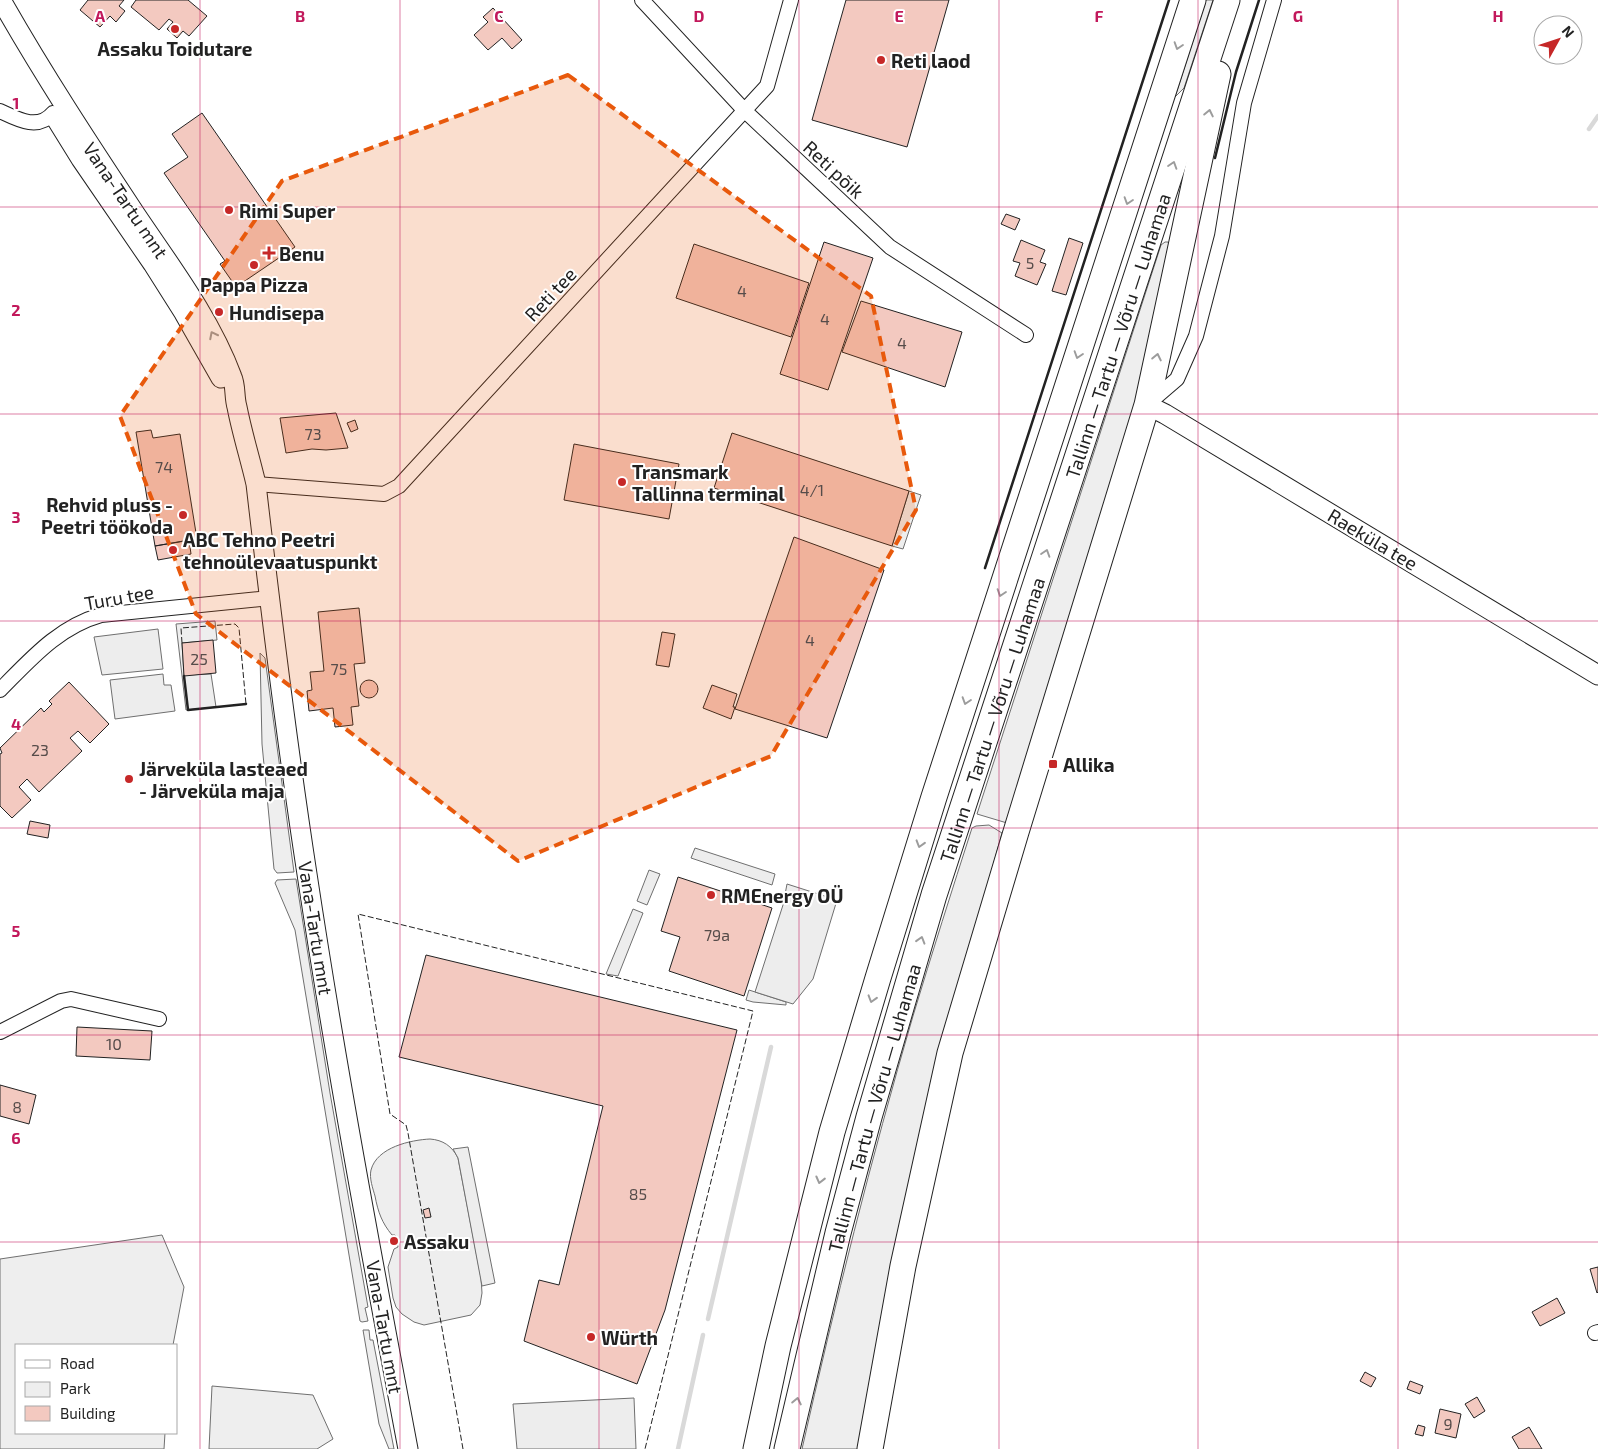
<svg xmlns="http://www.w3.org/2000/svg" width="1598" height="1449" font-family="'Exo 2',sans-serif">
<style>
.green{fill:#eee;stroke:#6f6f6f}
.parking{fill:#ededed;stroke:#6f6f6f}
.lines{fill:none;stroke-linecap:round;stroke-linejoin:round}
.stream{stroke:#d9d9d9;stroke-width:4.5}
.building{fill:#f3c9c0;stroke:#222}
.street-casing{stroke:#222;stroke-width:16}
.secondary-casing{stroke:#222;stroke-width:21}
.highway-casing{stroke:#222;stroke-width:27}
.street{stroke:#fff;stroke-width:14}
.secondary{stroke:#fff;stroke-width:19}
.highway{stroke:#fff;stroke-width:25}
.fence{stroke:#222;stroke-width:1;stroke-dasharray:6 2.5;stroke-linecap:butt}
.wall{stroke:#222;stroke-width:2.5}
.oneway{stroke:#9c9c9c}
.marked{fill:#e8590c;fill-opacity:0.2;stroke:#e8590c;stroke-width:4;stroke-dasharray:10 6;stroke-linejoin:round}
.grid{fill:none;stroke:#c2185b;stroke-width:1;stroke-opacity:0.55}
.poi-dot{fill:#c62828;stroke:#fff;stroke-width:2}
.labels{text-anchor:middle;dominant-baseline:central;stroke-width:4;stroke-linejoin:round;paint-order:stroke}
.number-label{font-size:16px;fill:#564c4a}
.poi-label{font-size:19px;font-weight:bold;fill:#222;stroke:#fff;text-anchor:start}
.street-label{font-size:19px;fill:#222;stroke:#fff}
.grid-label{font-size:16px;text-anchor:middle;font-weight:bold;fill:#c2185b;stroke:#fff;stroke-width:4;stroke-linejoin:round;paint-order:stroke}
</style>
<rect width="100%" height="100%" fill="#fff"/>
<path class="green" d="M1206,0H1213L1184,88L1175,97Z
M1165,242H1168L1170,246L1151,347L1097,538L1007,823L977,814L1161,245Z
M909,491L921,495L903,549L892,546Z
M215,621L217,640L182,643L184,675L211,674L216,707L186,710L176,624Z
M260,653L265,658L294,872L277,873L274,869L262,744Z
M989,825L1002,833L920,1131L859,1449H802C835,1303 871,1159 913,1016C932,953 952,890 972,828L976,826Z
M296,879L330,1093L368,1307L365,1308L368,1321L362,1322L360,1321L295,930L275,883L277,880Z
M749,990L786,1002V1005L753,1002L746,1000Z
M430,1139C443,1140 452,1146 458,1158L481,1278L482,1293L480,1305L471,1315L424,1325L414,1322L402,1314L396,1307L393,1298L388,1267L394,1249L398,1247L395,1235H392C382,1223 378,1212 375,1196C373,1189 369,1178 371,1170C377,1147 411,1140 430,1139Z
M162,1235L184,1287L173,1345H16V1433H165L164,1449H0V1259Z
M363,1330H369L370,1340H373L394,1449H389L379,1424Z
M212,1386L313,1395L333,1439L317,1449H209Z"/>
<path class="parking" d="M158,629L163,669L102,675L94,637Z
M163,674L164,685H171L175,711L115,719L110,680Z
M695,848L775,874L772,885L691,858Z
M649,870L660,874L647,905L637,901Z
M787,884L837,900L813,979L793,1004L755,992L783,905Z
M633,909L643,913L618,976L606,974Z
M468,1147L495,1283L482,1286L458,1158L453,1149Z
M634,1398L636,1449H517L513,1404Z"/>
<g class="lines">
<path class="stream" d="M1589,129L1598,116
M708,1319L771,1047
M678,1449L703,1335"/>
</g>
<path class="building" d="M88,0H124L119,6L125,11L116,22L110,16L100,27L80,10Z
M136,0H188L207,16L189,36L183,31L177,38L167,29L173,22L169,19L159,30L131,7Z
M846,0H949L907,147L812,120Z
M493,8L522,40L512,49L502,38L488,50L474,35L488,22L483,17Z
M202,113L295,247L236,287L220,264L225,261L164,173L188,157L172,134Z
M1006,214L1020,219L1015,230L1001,224Z
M1069,238L1083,243L1066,295L1052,291Z
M1021,240L1045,250L1040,262L1046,264L1037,285L1015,276L1020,263L1013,261Z
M824,242L873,258L828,390L780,374Z
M694,244L809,283L791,337L676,298Z
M861,301L962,332L945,387L842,352Z
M218,307L223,314L219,317L214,310Z
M336,413L348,448L326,450L312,449L286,453L280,418Z
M355,420L358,429L351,432L347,423Z
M151,430L153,438L180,434L197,539L155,546L136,432Z
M732,433L909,491L892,546L714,488Z
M574,444L679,464L669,519L564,500Z
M794,537L884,570L827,738L735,709Z
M189,540L191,554L158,560L155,546Z
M359,608L365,663L354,664L359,706L351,707L353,725L335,727L333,708L309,711L307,691L312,690L310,672L324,671L318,612Z
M662,632L675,634L669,667L656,665Z
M213,640L216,673L184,676L182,643Z
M360 689a9 9 0 1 1 18 0a9 9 0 1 1-18 0Z
M69,682L109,724L90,743L78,731L70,738L82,751L39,792L27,779L19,787L31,800L12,818L0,806V754L2,753L0,748L41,708L44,712L52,704L49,701Z
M712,685L737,694L733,707H735L731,719L703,708Z
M30,821L50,825L48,838L27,834Z
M678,877L772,908L744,996L669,971L680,937L661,931Z
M426,955L737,1030L665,1310L637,1384L524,1341L539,1280L559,1285L603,1106L399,1057Z
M77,1027L152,1031L150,1060L76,1056Z
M0,1085L36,1095L29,1124L0,1116Z
M429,1208L431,1217L425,1218L423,1210Z
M1598,1267V1292L1597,1293L1590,1269Z
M1557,1298L1565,1313L1540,1326L1532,1312Z
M1365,1372L1376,1378L1371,1387L1360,1381Z
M1410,1381L1423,1386L1420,1394L1407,1389Z
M1477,1397L1485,1411L1474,1418L1465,1404Z
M1440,1409L1461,1414L1456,1438L1435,1433Z
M1418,1425L1425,1427L1423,1436L1415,1434Z
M1529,1427L1542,1449H1519L1512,1437Z"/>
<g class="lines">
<defs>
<path id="street" d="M642,0L745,111L890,247L1026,335
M0,111C17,119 38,131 53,113
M1149,403L1177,379L1196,336L1222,236L1244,103L1274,0
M256,484L384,494L399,486L767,86L791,0
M0,690C30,660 58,627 101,615L270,598
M0,1032L61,1001L71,999L159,1019
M1595,1333L1598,1332"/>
<path id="secondary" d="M1,0C43,74 89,144 136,215C171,267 210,318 232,377C236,386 234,397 237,407C242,433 250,458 256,484C271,614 287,744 307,874C336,1066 372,1258 408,1449
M55,117L81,159L153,264L184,313L221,378
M1147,405L1165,414L1598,675"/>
<g id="highway">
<path d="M756,1449L778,1346L832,1132L878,978L934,797L1193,0"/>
<path id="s1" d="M787,1449L838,1233L869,1117L934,895L1227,0"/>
<path d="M870,1449L903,1266L950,1053L1016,832L1147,405L1218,74"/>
</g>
</defs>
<use href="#street" class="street-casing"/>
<use href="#secondary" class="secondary-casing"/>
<use href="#highway" class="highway-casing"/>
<use href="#street" class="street"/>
<use href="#secondary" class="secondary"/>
<use href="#highway" class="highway"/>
<path class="fence" d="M182,643L181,628L235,624L239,628L246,704
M463,1449L408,1133L406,1125L390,1114L358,914L753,1011L645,1449"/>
<path class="wall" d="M1215,158L1236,72L1259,0
M985,568L1169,0
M184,676L188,710L246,704"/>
</g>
<defs><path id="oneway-chevron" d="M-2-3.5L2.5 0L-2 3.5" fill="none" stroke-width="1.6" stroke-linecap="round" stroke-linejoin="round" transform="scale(1.25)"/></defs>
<g class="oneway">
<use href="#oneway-chevron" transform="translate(1178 46) rotate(108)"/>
<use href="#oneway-chevron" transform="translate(1209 113) rotate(-78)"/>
<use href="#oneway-chevron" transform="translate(1173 165) rotate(-72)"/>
<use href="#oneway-chevron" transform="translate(1128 201) rotate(108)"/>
<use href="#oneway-chevron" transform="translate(213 335) rotate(-117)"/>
<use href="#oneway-chevron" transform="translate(1078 355) rotate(108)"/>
<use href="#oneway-chevron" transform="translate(1157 357) rotate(-78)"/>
<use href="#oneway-chevron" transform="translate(1046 553) rotate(-72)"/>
<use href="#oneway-chevron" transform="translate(1001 593) rotate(108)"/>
<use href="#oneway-chevron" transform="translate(966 701) rotate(108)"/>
<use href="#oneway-chevron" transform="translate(920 844) rotate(107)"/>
<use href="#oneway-chevron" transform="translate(921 940) rotate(-73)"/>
<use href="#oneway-chevron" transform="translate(872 999) rotate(107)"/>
<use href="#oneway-chevron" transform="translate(820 1180) rotate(104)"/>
<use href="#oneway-chevron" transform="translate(797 1401) rotate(-78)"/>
</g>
<path class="marked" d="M568,75L871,296L916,510L771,756L518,861L196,614L120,416L282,181Z"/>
<path class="grid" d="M200,0V1449M400,0V1449M599,0V1449M799,0V1449M999,0V1449M1198,0V1449M1398,0V1449M0,207H1598M0,414H1598M0,621H1598M0,828H1598M0,1035H1598M0,1242H1598"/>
<g class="poi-dot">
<circle cx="175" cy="29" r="5"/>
<circle cx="881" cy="60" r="5"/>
<circle cx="229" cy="210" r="5"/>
<path d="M266.5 245.5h5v5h5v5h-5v5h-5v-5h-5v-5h5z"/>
<circle cx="254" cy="265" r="5"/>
<circle cx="219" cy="312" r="5"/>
<circle cx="622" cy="482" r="5"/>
<circle cx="183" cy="515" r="5"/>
<circle cx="173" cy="550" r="5"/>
<rect x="1048" y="759" width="10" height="10" rx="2.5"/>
<circle cx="129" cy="779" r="5"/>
<circle cx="711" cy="895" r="5"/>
<circle cx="394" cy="1241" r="5"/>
<circle cx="591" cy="1337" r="5"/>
</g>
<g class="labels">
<g class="number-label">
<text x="1030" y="262">5</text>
<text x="742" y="290">4</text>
<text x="825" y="318">4</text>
<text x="902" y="342">4</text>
<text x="313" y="433">73</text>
<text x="164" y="466">74</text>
<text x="812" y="489">4/1</text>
<text x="810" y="639">4</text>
<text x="199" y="658">25</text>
<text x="339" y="668">75</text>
<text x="40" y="749">23</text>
<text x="717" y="934">79a</text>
<text x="114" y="1043">10</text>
<text x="17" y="1106">8</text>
<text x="638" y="1193">85</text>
<text x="1448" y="1423">9</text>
</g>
<g class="poi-label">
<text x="175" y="48" text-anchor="middle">Assaku Toidutare</text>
<text x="891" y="60">Reti laod</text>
<text x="239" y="210">Rimi Super</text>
<text x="279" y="253">Benu</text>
<text x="254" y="284" text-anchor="middle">Pappa Pizza</text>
<text x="229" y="312">Hundisepa</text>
<text x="632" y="471">Transmark<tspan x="632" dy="22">Tallinna terminal</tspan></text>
<text x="173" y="504" text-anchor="end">Rehvid pluss -<tspan x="173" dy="22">Peetri töökoda</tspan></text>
<text x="183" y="539">ABC Tehno Peetri<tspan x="183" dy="22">tehnoülevaatuspunkt</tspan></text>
<text x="1063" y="764">Allika</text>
<text x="139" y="768">Järveküla lasteaed<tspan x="139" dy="22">- Järveküla maja</tspan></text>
<text x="721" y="895">RMEnergy OÜ</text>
<text x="404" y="1241">Assaku</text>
<text x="601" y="1337">Würth</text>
</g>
<g class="street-label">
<text transform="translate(834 169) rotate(43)">Reti põik</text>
<text transform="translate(126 200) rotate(56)">Vana-Tartu mnt</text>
<text transform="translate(550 294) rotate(-47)">Reti tee</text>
<text stroke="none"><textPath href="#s1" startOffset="1162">Tallinn — Tartu — Võru — Luhamaa</textPath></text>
<text transform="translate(1373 539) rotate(31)">Raeküla tee</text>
<text transform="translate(119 597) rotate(-10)">Turu tee</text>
<text stroke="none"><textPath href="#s1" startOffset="758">Tallinn — Tartu — Võru — Luhamaa</textPath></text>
<text transform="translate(316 928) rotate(81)">Vana-Tartu mnt</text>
<text stroke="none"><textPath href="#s1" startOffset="352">Tallinn — Tartu — Võru — Luhamaa</textPath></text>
<text transform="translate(385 1327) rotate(80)">Vana-Tartu mnt</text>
</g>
</g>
<g class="grid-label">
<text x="100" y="22">A</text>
<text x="300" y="22">B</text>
<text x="499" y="22">C</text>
<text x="699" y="22">D</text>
<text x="899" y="22">E</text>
<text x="1099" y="22">F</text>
<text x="1298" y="22">G</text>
<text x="1498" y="22">H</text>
<text x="16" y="109">1</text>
<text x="16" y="316">2</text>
<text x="16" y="523">3</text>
<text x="16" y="730">4</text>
<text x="16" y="937">5</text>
<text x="16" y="1144">6</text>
</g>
<rect x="15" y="1344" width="162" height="90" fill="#ffffff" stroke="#a7a7a7"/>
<rect x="25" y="1360" width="25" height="8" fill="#ffffff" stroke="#a7a7a7"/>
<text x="60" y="1369" font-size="15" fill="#222222">Road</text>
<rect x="25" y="1382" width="25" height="15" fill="#eeeeee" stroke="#a7a7a7"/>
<text x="60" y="1394" font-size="15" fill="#222222">Park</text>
<rect x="25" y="1406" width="25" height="15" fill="#f3c9c0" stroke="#a7a7a7"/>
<text x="60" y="1419" font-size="15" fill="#222222">Building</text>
<g transform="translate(1558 40) rotate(50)"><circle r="24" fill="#ffffff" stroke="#a7a7a7"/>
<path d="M0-4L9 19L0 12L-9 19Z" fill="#c62828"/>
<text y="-8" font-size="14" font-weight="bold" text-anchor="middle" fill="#222222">N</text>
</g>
</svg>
